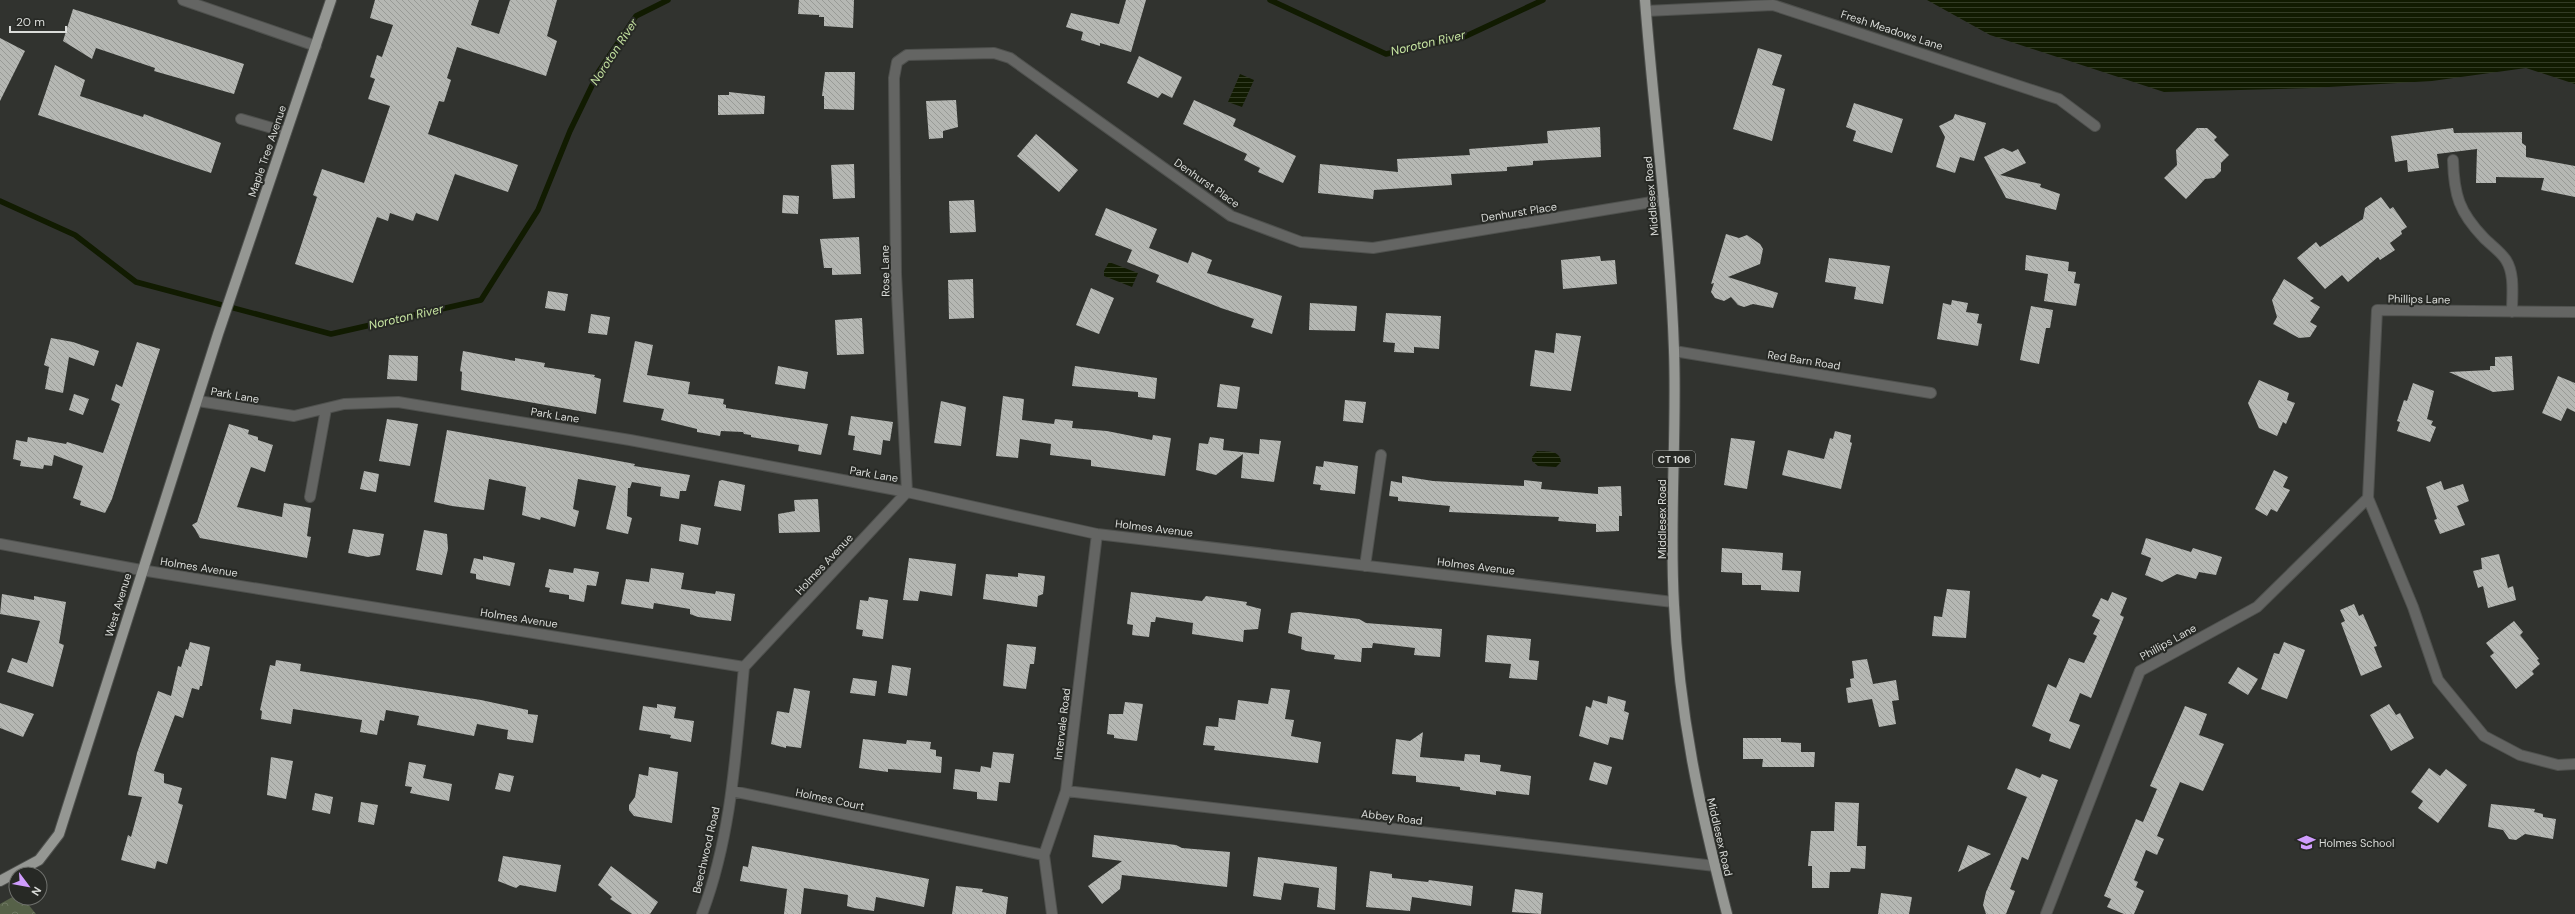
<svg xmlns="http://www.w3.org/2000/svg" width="2575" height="914" font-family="'DM Sans',sans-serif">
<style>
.park{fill:url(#park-crowns)}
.water{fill:url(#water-rules)}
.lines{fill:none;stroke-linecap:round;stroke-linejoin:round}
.stream{stroke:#111b01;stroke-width:5.5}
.building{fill:url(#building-back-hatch)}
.minor-casing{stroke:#4f514e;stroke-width:12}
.major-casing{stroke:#4f514e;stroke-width:12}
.minor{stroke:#646563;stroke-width:10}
.major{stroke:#959793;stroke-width:10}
.labels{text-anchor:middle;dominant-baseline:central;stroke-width:4;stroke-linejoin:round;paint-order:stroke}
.shield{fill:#272925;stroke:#a4a6a3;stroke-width:1}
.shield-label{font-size:10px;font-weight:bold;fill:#dadcd9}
.street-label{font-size:11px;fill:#dadcd9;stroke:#272925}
.poi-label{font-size:11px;fill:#dadcd9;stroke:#272925;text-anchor:start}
.water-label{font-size:12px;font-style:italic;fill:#c6e4a1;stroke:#272925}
</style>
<defs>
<pattern id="park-crowns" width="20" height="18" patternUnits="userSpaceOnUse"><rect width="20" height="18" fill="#566148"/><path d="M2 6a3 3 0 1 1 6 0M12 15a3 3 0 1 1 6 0" fill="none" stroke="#6e7762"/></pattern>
<pattern id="water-rules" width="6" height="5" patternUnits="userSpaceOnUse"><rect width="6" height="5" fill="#111b01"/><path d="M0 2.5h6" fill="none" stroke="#333c25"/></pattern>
<pattern id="building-back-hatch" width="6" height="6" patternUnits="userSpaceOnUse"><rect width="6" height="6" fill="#b5b7b3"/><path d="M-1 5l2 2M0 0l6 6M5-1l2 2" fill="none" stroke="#989a96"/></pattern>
</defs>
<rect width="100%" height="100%" fill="#31332f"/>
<path class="park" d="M16,895V898H23L36,914H0V904Z"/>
<path class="water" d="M1927,0H2575V84L2526,68L2432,81L2312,88L2164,92L1990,35Z
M1240,74L1254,80L1242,107L1228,102Z
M1109,262L1138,273L1132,287L1104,276V271Z
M1537,451C1546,452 1560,449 1561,462L1556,467L1538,466L1532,461V457Z"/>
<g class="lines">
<path class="stream" d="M1270,0L1386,54L1464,37L1543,0
M0,201L75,235L136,282L331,334L481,300L538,210L570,131L599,71L636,16L668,0"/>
</g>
<path class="building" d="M375,0H479L471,25L499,34L510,0H557L547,36L557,41L546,76L457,47L447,78L451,80L444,102L439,101L428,134L518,165L508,192L455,174L438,221L416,213L413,221L390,213L388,221L377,217L353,283L295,264L317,197L313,195L322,169L364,183L390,106L368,99L375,79L370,77L377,55L382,57L393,25L370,18Z
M799,0H854L853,28L824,26V17H819V15L798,14Z
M1126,0H1146L1131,52L1100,43V46L1081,40L1083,32L1066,27L1071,13L1119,24Z
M73,9L244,64L234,94L154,71L155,68L96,48L92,59L63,41Z
M0,38L25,51L0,101Z
M1758,48L1782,55L1772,85L1785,89L1772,141L1733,129Z
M1139,56L1182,77L1172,98L1162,93L1158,98L1127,83Z
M55,65L85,80L80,96L143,117L144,114L221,143L211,173L38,115Z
M825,72H855L854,110L824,109V96H822Z
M729,92L765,96L764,114L718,115V95H729Z
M956,100L958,127L943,131V138L929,139L926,101Z
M1194,100L1236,119L1233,126L1296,156L1283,183L1258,172L1260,168L1244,160L1247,154L1183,124Z
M1854,103L1903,119L1892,153L1853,141L1856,131L1846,127Z
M1955,114L1986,123L1974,161L1960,157L1955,173L1936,167L1945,137L1939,126L1953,119Z
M1600,127L1601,157L1533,161V165L1507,167V171L1451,174L1452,185L1374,190L1373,199L1318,193L1320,164L1398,172L1397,159L1470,155L1469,149L1548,143L1547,131Z
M2197,128H2207L2217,137L2214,140L2229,155L2221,163V171L2214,178L2205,179L2186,199L2164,178L2177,165L2176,150Z
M2453,128L2454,133L2522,132V143L2526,146V157L2575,166V197L2541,190L2544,178L2496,177V183H2476L2477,149L2437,154L2439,168L2408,172L2407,160L2395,162L2391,136Z
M1036,134L1078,170L1059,192L1017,156Z
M2003,148L2012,152L2018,149L2026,163L2000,175L2041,184L2040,187L2060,194L2056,210L2006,198L1984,157Z
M854,164L855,198L833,199L831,165Z
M783,195L799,196L798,214L782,213Z
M2381,197L2390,209L2393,207L2407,227L2401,231L2402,234L2390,243L2395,250L2380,260L2378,257L2348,282L2342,275L2325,289L2297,258L2316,242L2320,247L2363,219L2365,208Z
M974,200L976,232L950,233L949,201Z
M1106,208L1157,229L1149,248L1188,263L1192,252L1212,260L1207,273L1282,296L1272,334L1251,327L1254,319L1221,308L1156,282L1159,275L1127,262L1132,250L1095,235Z
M1726,234L1739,238L1747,235L1760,244L1763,249L1760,264L1728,277L1778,293L1773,308L1753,304L1744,307L1738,305L1731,297L1724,301L1715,298L1711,292L1714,283L1711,284Z
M859,237L861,274L832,275V268H824L820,239Z
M2026,255L2069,262L2068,271L2076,272L2074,283L2080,284L2076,306L2044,301L2048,274L2025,270Z
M1600,256L1601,261L1615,260L1617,284L1563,289L1561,260Z
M1829,258L1890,266L1883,304L1854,299L1856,287L1825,282Z
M973,279L974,318L949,319L948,280Z
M2284,279L2314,298L2310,301L2320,307L2310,322L2317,326L2310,337L2299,338L2273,324L2277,317L2272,300Z
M1091,288L1114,298L1099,334L1076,325Z
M548,291L568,294L565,311L545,308Z
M1952,300L1968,303L1966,312L1979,314L1977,323L1982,324L1978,346L1937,339L1943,303L1951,305Z
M1310,303L1357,306L1355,331L1309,330Z
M2031,306L2053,310L2050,328H2046L2039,364L2020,360Z
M1386,313L1441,316L1439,349L1414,347V353L1394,352L1395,343L1383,342Z
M591,314L610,317L607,335L588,333Z
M862,318L864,354L837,355L835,320Z
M1556,333L1581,336L1571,391L1530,386L1535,350L1554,353Z
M51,338L73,342L99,351L94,366L69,357L63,393L45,389L49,367L44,365Z
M635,341L653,345L647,375L690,382L688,394L724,399L723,404L726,405V408L828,424L821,455L798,451L799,445L751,437V435L744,434L743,432L721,431L720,436L697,432V429L661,420L664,409L623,402Z
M137,342L160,349L112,499L105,513L80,505L81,501L73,498L83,466L54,455L52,466L44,465L43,469L20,466L21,461L13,459L16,440L27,442L28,437L66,444L67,442L103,453L120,404L111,400L116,384L122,387Z
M463,351L515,361V358L545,363L544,367L595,375L594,377L601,379L596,414L461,390L462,372L460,371Z
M389,355L418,356L417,381L387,379Z
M2512,356L2514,390L2493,392L2449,372L2490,370V366H2495V357Z
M778,366L808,372L805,389L775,384Z
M1075,366L1157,378L1155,399L1138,397V392L1072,386Z
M2558,376L2575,383V412L2567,408L2561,421L2542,413Z
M2259,380L2289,393L2287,400L2295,403L2286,424L2283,422L2277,436L2259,428L2248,403Z
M2413,383L2434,391L2427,419L2433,421L2431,425L2436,427L2430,442L2397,431L2400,422L2397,421L2404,400L2407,401Z
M1220,384L1240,387L1237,409L1217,407Z
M74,394L89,399L83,415L69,410Z
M1003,396L1024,399L1022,420L1054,424L1055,419L1073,421L1072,428L1107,431L1152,440L1153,435L1171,438L1165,476L1091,466V460L1050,455L1051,444L1020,439L1018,458L996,456Z
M1345,400L1366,402L1363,423L1343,421Z
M941,401L966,407L961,446L934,443Z
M851,416L893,422L890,441L883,440L881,455L853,450L855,436L848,435Z
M387,419L418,424L410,466L379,461Z
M229,424L249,430L248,434L258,437V440L273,445L265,472L251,467L237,507L282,517L284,503L311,508L307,536L311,537L307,558L200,538L195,529L192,525L197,522Z
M447,430L582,454L635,464L634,466L690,475L686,491H680L679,499L660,496L661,487L632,482L630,488H628L627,516L632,518L628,534L606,529L616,486L578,479L573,509L579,511L575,527L541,517L540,520L522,515L526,487L489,479L484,510L452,506L434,502Z
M1835,431L1851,435L1850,442L1852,443L1841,489L1782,475L1788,450L1824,459L1830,438L1833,439Z
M1210,437L1224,439L1223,450L1259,454L1260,439L1281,441L1274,482L1241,478L1243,454L1216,475L1196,470L1199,443L1208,444Z
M1731,438L1755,441L1747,489L1724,485Z
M1324,461L1358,466L1355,494L1320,490L1321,485L1313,484L1316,466L1323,467Z
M2274,470L2288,477L2283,487L2290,490L2277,512L2271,509L2267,516L2255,509Z
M364,471L379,474L376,492L360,489Z
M1402,476L1433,481L1524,486V480L1542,482L1541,489L1598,494V487L1621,486L1622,516H1619V531L1596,532V524L1558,521L1559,517L1449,512L1450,506L1398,501V497L1389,496L1391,481L1402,483Z
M722,480L745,485L741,511L714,506L719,481Z
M2441,481L2444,490L2463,484L2469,501L2457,506L2465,525L2440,534L2434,520L2437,519L2426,487Z
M818,499L820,532L779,533L778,514L795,511L794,500Z
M681,524L701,528L698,545L679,541Z
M353,529L384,534L380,555L368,557L348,553Z
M424,530L447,534L448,549L442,575L416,570Z
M2146,538L2191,552L2193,548L2222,557L2216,575L2199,572L2196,579L2177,574L2162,582L2145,575L2151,558L2141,554Z
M1722,548L1783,553L1782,570L1801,571L1799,592L1761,590V585H1742V573L1721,572Z
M2499,554L2508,588L2513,586L2516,600L2488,608L2483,586L2478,588L2473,571L2482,569L2481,558Z
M483,556L515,563L510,586L476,579V574L470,573L474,558L483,560Z
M909,558L956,564L952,596L920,591L918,601L903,600Z
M574,568L599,572L596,586L587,585L584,602L569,599V595L549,592L550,588L545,587L549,569L573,573Z
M651,568L684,573L681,589L715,594L716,591L735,594L731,621L698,617L690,614V609L654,603L653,609L621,604L626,579L649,582Z
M1018,573L1045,576L1043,594L1038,596L1037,607L983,599L986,574L1018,577Z
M1947,589L1970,591L1966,638L1932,636L1934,616L1942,617Z
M1131,592L1202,601L1206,596L1247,602L1246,605L1261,609L1258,629L1244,630L1243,642L1192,634L1193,623L1156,617L1155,622H1151L1149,637L1132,635L1133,625L1127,624Z
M2112,592L2127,598L2120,615L2124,617L2091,698L2080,693L2069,721L2080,725L2070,749L2049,741L2051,734L2032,726L2048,684L2056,688L2069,658L2084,663L2097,636L2093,634L2100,620L2092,616L2101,598L2108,601Z
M2,594L34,600V596L66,602L59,643L64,645L53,687L7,672L12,658L27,663L40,621L0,614Z
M869,597L888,600L883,639L862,636L863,630L856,629L860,600L868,601Z
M2354,604L2359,616L2363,614L2377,646L2374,647L2382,667L2361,676L2341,623L2345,621L2340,610Z
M1299,612L1359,619L1366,623L1442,629L1440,657L1414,655L1415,648L1373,643L1372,648H1362L1361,662L1334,659L1335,655L1306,651L1301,649L1302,637L1288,633L1291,613Z
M2514,621L2523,632L2520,635L2539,659L2537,660L2540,664L2532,671L2534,674L2516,689L2490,656L2494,653L2486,643Z
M1487,635L1531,639L1529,660L1539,661L1537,680L1509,678L1511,664L1485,662Z
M190,642L210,647L202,686H200L199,690L192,688L183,718L175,715L154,771L164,774V783L182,788L178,803L183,805L167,864L157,861L155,869L121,860L128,835L131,837L142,797L128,795L137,753L158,691L171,696L178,666L181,667L186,649L188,650Z
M2284,642L2305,650L2287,699L2261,689L2274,653L2279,654Z
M1007,644L1036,647L1034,664H1030L1026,689L1003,686Z
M1867,659L1873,684L1896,680L1899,700L1892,701L1896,724L1879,727L1872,699L1848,703L1846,688L1851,687L1850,679L1854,678L1852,661Z
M276,660L301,664L300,671L481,700L528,710V714L538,715L533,743L507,739L508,730L477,724L474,736L417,725L419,716L386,710L384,721L380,720L377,735L360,732L362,720L293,709L291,724L261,719L262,711L260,710L270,665L275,666Z
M892,665L911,668L907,696L888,693Z
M2238,667L2258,679L2248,695L2228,683Z
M853,678L877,681L875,696L850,693Z
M794,688L810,691L801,748L786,746V748L771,744L777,711L789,713Z
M1271,688L1290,690L1285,719L1294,720L1291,736L1321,742L1318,763L1214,750L1215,746L1203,745L1206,726L1218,727L1219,718L1235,720L1238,700L1268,704Z
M1608,696L1626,701L1624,711L1629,713L1623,740L1610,737L1608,745L1579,736L1586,706L1591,708L1593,700L1607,704Z
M1125,702L1143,704L1137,741L1114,738V735L1107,734L1109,714H1123Z
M0,703L34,714L23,737L0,728Z
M657,704L676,707L674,718L694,721L691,742L670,738L671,735L639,730L643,706L657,708Z
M2389,704L2396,715L2400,713L2414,738L2391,751L2370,715Z
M2185,706L2207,714L2199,735L2224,744L2203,791L2180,782L2157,836L2164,839L2157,855L2146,850L2134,880L2138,882L2136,887L2144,891L2134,914H2124L2107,907L2111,899L2104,896L2136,819L2143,822L2157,789L2150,786Z
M1423,732L1420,757L1464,761L1465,754L1480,755V762L1501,765L1500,771L1531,776L1529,795L1496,791V795L1460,790V787L1416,782V776L1392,774L1396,739L1410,741Z
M1743,738H1781V742L1801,743V752H1815L1814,767H1762L1763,759H1743Z
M863,739L906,744L907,740L931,742L930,749L936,750V756L942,757L941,773L888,769V772L859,768Z
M993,752L1014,754L1010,783L999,782L997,801L977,799V792L953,789L955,769L980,772L981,766L991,768Z
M271,757L293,761L286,799L267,795Z
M409,762L426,765L423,778L452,784L449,801L410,793L412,787L405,786Z
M1594,762L1612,767L1607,785L1589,780Z
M649,767L678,772L672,823L634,816L629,810V805L635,797L639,774L648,776Z
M2016,768L2040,778L2042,774L2058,780L2028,860L2022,857L2010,889L2015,891L2006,914H1986L1983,905L1986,892L2027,797L2007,789Z
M2429,768L2440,776L2446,769L2467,785L2438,823L2418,808L2423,801L2411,792Z
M499,773L514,776L510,792L495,789Z
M315,793L333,797L330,814L312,810Z
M361,802L378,805L374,825L358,822Z
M1835,802L1859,803L1857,846H1866L1865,869L1851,868L1850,872H1830L1829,888H1812V866H1808L1811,831H1834Z
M2491,804L2535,809L2534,812L2543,814V817L2556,819L2553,839L2525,834L2516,840L2509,839L2503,830L2488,827Z
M1094,835L1176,845L1182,848L1230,852L1227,887L1122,875L1120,889L1102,904L1088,886L1122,861L1092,857Z
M1968,845L1991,854L1958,872Z
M752,846L929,879L924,907L876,897L874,911L854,908L847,906L848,895L804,888L801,914H784L787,889L740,881L743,866L748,867Z
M503,856L561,865L556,892L520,885L516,888L498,881Z
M1258,857L1337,867L1335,910L1317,907L1319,888L1284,883L1281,900L1253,896Z
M611,866L658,902L650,914H632L610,899L612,897L598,885Z
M1370,871L1392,874V878L1428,882L1429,880L1473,886L1471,906L1412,897L1410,911L1366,907Z
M956,886L983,889L982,892L1008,897L1006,914H952Z
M1515,889L1543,893L1541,914L1512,912Z
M1881,893L1912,897L1909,914H1878Z"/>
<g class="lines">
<defs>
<path id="minor" d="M183,0L316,46
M1646,11L1773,5L2059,99L2095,126
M241,119L286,132
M2453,160C2454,195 2459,212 2484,238C2491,245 2501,252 2506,260C2515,274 2512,295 2512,312
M1674,351L1931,393
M198,401L294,416L344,404L398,402L630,440L907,492L896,274L894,78L897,62L907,55L994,53L1010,58L1231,216L1301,242L1373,248L1664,200
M310,497L326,409
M2368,498L2413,607L2438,680L2484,736L2520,755L2558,765L2575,764
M0,544L141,570L744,667L907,492L1097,534L1673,602
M1365,566L1381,455
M732,791L1044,855
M1066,791L1715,866
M702,914C732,835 736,750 744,667
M1052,914L1044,855L1066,791L1097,534
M2046,914L2140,671L2257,607L2368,498L2377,310L2575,312"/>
<path id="major" d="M1645,0C1654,117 1670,233 1674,350C1677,435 1669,520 1674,605C1679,714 1700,809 1727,914
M0,881L39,860L59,834L218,334L331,0"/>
</defs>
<use href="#minor" class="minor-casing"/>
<use href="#major" class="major-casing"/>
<use href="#minor" class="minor"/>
<use href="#major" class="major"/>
</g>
<defs>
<symbol id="school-bare" viewBox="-9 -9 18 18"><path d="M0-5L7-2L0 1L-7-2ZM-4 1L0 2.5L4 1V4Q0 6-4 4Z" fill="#d09dfe" stroke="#272925" stroke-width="2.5" paint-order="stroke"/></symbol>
</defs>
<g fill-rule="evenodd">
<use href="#school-bare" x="2294" y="830" width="25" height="25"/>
</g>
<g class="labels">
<rect class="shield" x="1653" y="451" width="42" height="16" rx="3"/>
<g class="shield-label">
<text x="1674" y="459">CT 106</text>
</g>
<g class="street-label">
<text transform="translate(1892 30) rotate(18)">Fresh Meadows Lane</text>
<text transform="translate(267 151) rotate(-71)">Maple Tree Avenue</text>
<text transform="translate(1207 183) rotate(35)">Denhurst Place</text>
<text transform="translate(1651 196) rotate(-95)">Middlesex Road</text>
<text transform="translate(1519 212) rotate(-9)">Denhurst Place</text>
<text transform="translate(885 271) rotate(-91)">Rose Lane</text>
<text transform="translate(2419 299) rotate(1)">Phillips Lane</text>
<text transform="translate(1804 360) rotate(9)">Red Barn Road</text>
<text transform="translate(235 395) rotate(10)">Park Lane</text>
<text transform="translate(555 415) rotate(9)">Park Lane</text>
<text transform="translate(874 474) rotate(10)">Park Lane</text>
<text transform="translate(1662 519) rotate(-90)">Middlesex Road</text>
<text transform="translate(1154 528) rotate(7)">Holmes Avenue</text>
<text transform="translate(824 564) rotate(-47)">Holmes Avenue</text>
<text transform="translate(1476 566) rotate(7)">Holmes Avenue</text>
<text transform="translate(199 567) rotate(9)">Holmes Avenue</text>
<text transform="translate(118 605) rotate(-73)">West Avenue</text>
<text transform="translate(519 618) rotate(9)">Holmes Avenue</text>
<text transform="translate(2168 642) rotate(-29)">Phillips Lane</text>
<text transform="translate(1062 724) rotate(-83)">Intervale Road</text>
<text transform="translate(830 799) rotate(12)">Holmes Court</text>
<text transform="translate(1392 817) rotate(7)">Abbey Road</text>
<text transform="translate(1720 837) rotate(77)">Middlesex Road</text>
<text transform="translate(706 850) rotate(-77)">Beechwood Road</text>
</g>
<g class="poi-label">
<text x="2319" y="843">Holmes School</text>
</g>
<g class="water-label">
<text transform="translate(1428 43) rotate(-13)">Noroton River</text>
<text transform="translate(614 52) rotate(-57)">Noroton River</text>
<text transform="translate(406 317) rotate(-13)">Noroton River</text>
</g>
</g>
<g transform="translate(28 886) rotate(122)"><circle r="19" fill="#272925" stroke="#6f716d"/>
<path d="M0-3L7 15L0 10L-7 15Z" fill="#d09dfe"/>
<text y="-6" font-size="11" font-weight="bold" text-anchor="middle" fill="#dadcd9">N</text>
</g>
<path d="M10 26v6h56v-6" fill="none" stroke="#dadcd9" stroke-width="2"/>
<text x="16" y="26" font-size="12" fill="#dadcd9" stroke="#272925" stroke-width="3" paint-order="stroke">20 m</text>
</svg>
